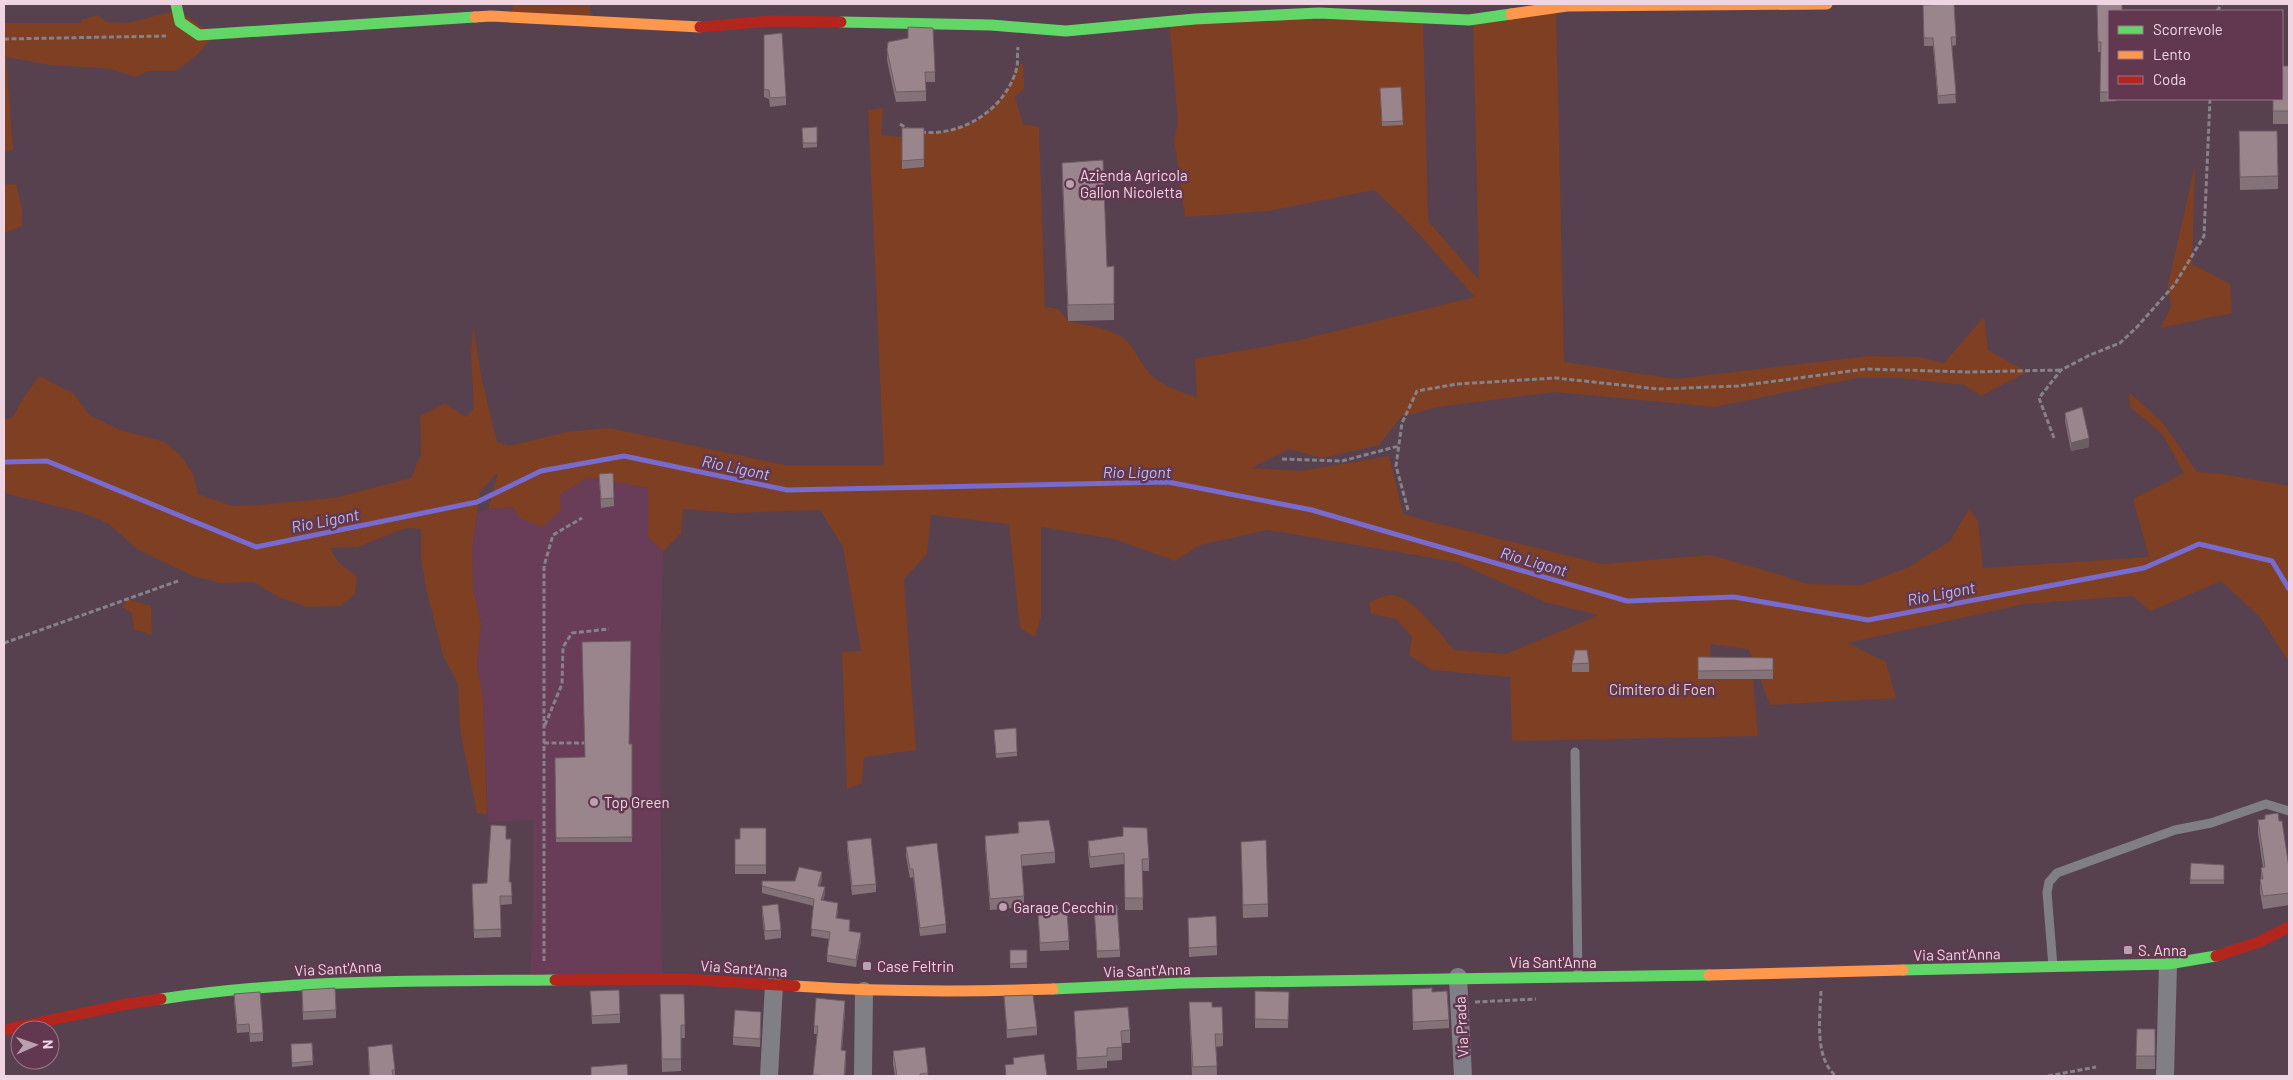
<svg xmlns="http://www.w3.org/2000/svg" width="2293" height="1080" font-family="Barlow,sans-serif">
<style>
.built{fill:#693c57}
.green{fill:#7e3f22}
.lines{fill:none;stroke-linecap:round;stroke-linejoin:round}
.stream{stroke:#776bcf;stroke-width:5}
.path{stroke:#868289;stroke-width:3;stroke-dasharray:5 2.5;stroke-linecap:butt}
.lane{stroke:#807f86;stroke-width:9}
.street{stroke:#807f86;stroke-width:18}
.fast{stroke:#63d668;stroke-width:11}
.slow{stroke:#ff974d;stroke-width:11}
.jam{stroke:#b3261e;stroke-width:11}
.wall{fill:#847279}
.shaded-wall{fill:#6c5d63}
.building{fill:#9a858d;stroke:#6c5d63}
.poi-dot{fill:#baa1af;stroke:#623750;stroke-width:2}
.labels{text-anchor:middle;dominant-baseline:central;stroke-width:5;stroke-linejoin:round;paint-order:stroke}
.poi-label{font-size:15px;fill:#efd5e2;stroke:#623750;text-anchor:start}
.park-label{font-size:15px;fill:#eccec1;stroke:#623750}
.street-label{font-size:15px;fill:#efd5e2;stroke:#623750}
.water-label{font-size:16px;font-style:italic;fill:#bcbcf2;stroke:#623750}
</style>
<rect width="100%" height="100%" fill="#58414f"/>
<path class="built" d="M589,477L648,488V537L663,551L660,667L662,979L530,980L533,908V820L488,822L483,703L477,665L481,624L473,588L472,549L477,513L488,509L514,507L559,494Z"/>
<path class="green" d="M512,4H590V21L513,17Z
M1556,8L1564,362L1675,379L1869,356L1919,357L1944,363L1984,317L1988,350L2027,372L1981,396L1964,385L1900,378H1858L1714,407L1554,392L1438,407L1401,417L1379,445L1322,458L1289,449L1251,468L1301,471L1389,456L1403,514L1427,521L1602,564L1710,555L1771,572L1807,584L1861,585L1909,567L1950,541L1969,509L1978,521L1983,568L2149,557L2133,499L2184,473L2162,434L2130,407L2129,392L2163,423L2197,472L2223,474L2289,486V662L2260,617L2221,581L2151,611L2132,596L2025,604L1847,643L1886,662L1896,698L1770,705L1749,649L1710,644L1711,666L1753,679L1758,736L1512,741L1510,677L1432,670L1409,655L1412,637L1396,619L1371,614L1369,602C1375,600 1384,595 1391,595C1412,595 1441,635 1454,650L1506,654L1599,615L1545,602L1456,562L1268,530L1200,545L1175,561L1114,539L1041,527V617L1035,637L1020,628L1009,524L931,515L927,554L904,579L916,750L864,757L862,783L847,789L842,652L861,651L843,547L820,510L732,513L683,509L681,533L663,551L648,537V488L589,477L560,494L561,510L542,527L520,518L513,507L488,509L498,472L480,492L472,549L473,588L481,624L477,665L483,700L487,814L477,813L460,730L458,684L443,655L426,588L421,558V529L406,528L357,547L330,548L338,562L357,577L355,594L341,606L308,607L280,598L253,582L221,583L193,576L137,549L109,524L83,513L4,493V419L12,418L24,397L39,376L74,394L89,415L120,430L165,442L181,456L193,474L198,494L232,506L258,505L334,498L411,478L421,454L420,416L445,403L466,417L474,408L471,355L473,325L482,381L497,442L509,446L566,432L609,428L785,465H884L868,110L883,108L881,135L902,137V169L924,167V133C960,131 987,122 1007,89C1012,80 1013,69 1023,63L1024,89L1015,97L1023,124L1039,127L1045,310L1046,307L1058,309L1068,321C1085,325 1105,327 1120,336C1134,345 1137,358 1147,370C1158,385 1180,392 1197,397L1195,359L1295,341L1475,297L1407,221L1374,190L1269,211L1185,217L1174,140L1178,122L1169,21L1423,18L1428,221L1479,280L1473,20Z
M178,10L214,35L198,54L176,71H149L134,77L112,69L50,65L6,57L13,150L4,152V23H81L82,20L97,15L107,22L128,23Z
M2195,165L2192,264L2230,284L2232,313L2160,328L2171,307L2168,285Z
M16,184L22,209V226L4,233V185Z
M128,599L151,606L152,635L134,629L132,613L122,607Z"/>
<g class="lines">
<path class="stream" d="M4,462L47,461L256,547L477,502L541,471L624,456L787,490L1168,482L1312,510L1627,601L1734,597L1868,620L2144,568L2199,544L2272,561L2289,589"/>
<path class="path" d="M2217,11L2222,4
M4,39L166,36
M900,124L908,129
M921,132C963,137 1007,108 1017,67C1018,61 1017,53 1018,47
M2054,438L2039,398L2061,370L2090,355L2120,343L2137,327L2175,284L2204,236L2210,99
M1282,459L1342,461L1399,446
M1408,510L1396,466L1402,423L1417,391L1457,384L1556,378L1658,389L1738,386L1866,369L1968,372L2061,370
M4,643L178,581
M545,725L562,684L563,647L572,633L609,629
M544,743H588
M544,961V566L553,535L582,518
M1821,991C1820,1017 1814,1058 1836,1076
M1475,1002L1536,999
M2048,1076L2096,1067"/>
<path class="lane" d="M1575,752L1578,977
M2053,967L2047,892L2049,882L2057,873L2175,830L2211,823L2266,804L2289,811"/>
<path class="street" d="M1458,977L1463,1076
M769,1076L774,985
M863,1076L864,991
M2165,1076L2168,964"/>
<path class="fast" d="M176,4L180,22L199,35L475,17
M841,22L991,25L1066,31L1195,19L1319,13L1469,20L1511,14
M1903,970L2168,964L2216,956
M1053,989L1181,983L1709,975
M161,999C293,979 422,981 555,980"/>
<path class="slow" d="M1511,14L1567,6L1827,4
M475,17L491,16L700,27
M1709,975L1903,970
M795,986C881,992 966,992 1053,989"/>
<path class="jam" d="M700,27L771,21L841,22
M2216,956L2259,942L2289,927
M555,980L684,979L795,986
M4,1030L127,1004L161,999"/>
</g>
<path class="wall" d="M2097,4L2109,11V99H2116V101L2100,102L2101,52H2098Z
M1923,5L1956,37V45L1952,46L1956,103L1938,104L1933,46H1924Z
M764,35L786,97V105L770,107L769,99L764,97Z
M888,42L935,72V82H926V101L896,102L887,60Z
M2289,66V124H2273V99Z
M1380,88L1403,121V125L1382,126Z
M817,127V147L803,148L802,128Z
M902,128H924V167L902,169Z
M2239,131L2278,176V189L2240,190Z
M1062,163L1107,267L1114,266V320L1068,321L1062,179Z
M2065,413L2089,447L2071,451L2065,421Z
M613,473L614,506L601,508L599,474Z
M1698,657L1773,658V679H1698Z
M1589,663V672H1572V664Z
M994,734L1017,752V756L996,758Z
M629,744H632V842H556L555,758L585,757Z
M2265,815L2279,821L2289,868V905L2263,909L2260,892V879H2261V868H2263L2258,833V820H2265Z
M1018,822L1055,852V863L1022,866L1024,896V907L990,910L985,846V836L1018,833Z
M766,828V874H735V839H740Z
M506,839L511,847L509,882H511L512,904L500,905L501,937L474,938L472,884L487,883Z
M847,841L876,884V892L852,895L847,849Z
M1088,841L1149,859V871H1142L1143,910H1125L1124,864L1090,868L1088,852Z
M1241,842L1268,904V917L1243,918Z
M906,847L946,924V933L920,936L913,877L910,878L906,856Z
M2191,863L2224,865V884H2190Z
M822,879L820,886L825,894L823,900L838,910L837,918L850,927V931L861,940L856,967L827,962V955L829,939L811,936L814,906L762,893V886L795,881Z
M762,906L781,930V938L765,940L762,914Z
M1094,907L1120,950V957L1097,958Z
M1038,913L1069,941V950L1040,951Z
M1188,918L1217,946V955L1189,957Z
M1010,950H1027V968H1010Z
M1412,989L1432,992L1449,1020V1028L1413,1030Z
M302,990L336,1010V1018L303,1020Z
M590,991L620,1014V1023L592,1024Z
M1255,991L1289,992L1288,1028H1255Z
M234,994L263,1033V1041L250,1042L249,1032L237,1033L234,1002Z
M660,994H684L685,1038H681V1071L662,1072Z
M1004,996L1037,1027V1035L1007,1038Z
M1189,1002L1223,1034V1046L1216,1047L1217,1076H1192Z
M845,1009L842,1050L846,1059L845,1076H813L817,1034H814V1026Z
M1074,1011L1130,1030V1043H1122V1060L1107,1061V1068L1077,1070Z
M761,1020L760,1047L733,1045V1037Z
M2137,1029H2155V1069H2136Z
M291,1044L313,1061V1065L292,1067Z
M368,1047L395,1070V1076H369Z
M893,1051L928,1073V1076H895L893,1064Z"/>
<path class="shaded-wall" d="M2089,438V447L2071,451V443Z
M822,872V879L818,893V886Z
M825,887V894L821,907V900Z
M861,933V940L856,967V960Z
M845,1001V1009L841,1059V1050Z
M846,1051V1059L845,1076H844Z"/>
<path class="building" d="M1954,4L1956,37H1951L1956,94L1938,96L1933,38H1924L1923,5Z
M2097,4H2122V11H2109V92H2100L2101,42H2098Z
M908,27L933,28L935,72H925L926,91L896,92L887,50L888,42L908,38Z
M782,33L786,97L770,98L769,90L764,89V35Z
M2282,66H2289V111H2273V99H2282Z
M1401,87L1403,121L1382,122L1380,88Z
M817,127V143H803L802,128Z
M902,128H924V159L902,161Z
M2239,131H2277L2278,176L2240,177Z
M1103,160L1107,267L1114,266V304L1068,305L1062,163Z
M2082,407L2089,438L2071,443L2065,413Z
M613,473L614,498L601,499L599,474Z
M631,641L629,744H632V837L556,838L555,758L585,757L582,642Z
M1575,650H1587L1589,663L1572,664Z
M1698,657L1773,658V670L1698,671Z
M1016,728L1017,752L996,754L994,730Z
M2278,813L2279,821H2282L2289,868V893L2263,896L2260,879H2263L2261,868L2265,867L2258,820L2265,819V815Z
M1049,820L1055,852L1021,855L1024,896L990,899L985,836L1019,833L1018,822Z
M491,825L506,826V839H511L509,882H511L512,896H500L501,929L474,930L472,884L487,883Z
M1123,827L1147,828L1149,859H1142L1143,898H1125L1124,853L1090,857L1088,841L1123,836Z
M740,828H766V865H735V839H740Z
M871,838L876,884L852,886L847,841Z
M1266,840L1268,904L1243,905L1241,842Z
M937,843L946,924L920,928L913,869H910L906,847Z
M2191,863L2224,865V880H2190Z
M799,867L822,872L818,886L825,887L821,900L838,903L836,918L850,920L849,931L861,933L856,960L827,955L830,932L811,929L814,899L762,886V881H795Z
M778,904L781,930L765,931L762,906Z
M1117,905L1120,950L1097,951L1094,907Z
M1067,911L1069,941L1040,943L1038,913Z
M1216,916L1217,946L1189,948L1188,918Z
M1010,950H1027V963L1010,964Z
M335,988L336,1010L303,1012L302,990Z
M1432,988V992L1447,991L1449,1020L1413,1022L1412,989Z
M619,990L620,1014L592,1016L590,991Z
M1255,991L1289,992L1288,1020L1255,1019Z
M260,992L263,1033L250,1034L249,1024L237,1025L234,994Z
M660,994H684L685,1025H681V1059H662Z
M1033,995L1037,1027L1007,1030L1004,996Z
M816,998L845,1001L841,1050L846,1051L844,1076H830L813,1075L818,1026H814Z
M1189,1002H1212V1007H1222L1223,1034H1215L1217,1066L1193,1067Z
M1128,1007L1130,1030L1121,1031L1122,1047L1107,1048V1056L1077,1058L1074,1011Z
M735,1010L761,1012L760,1039L733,1037Z
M2137,1029H2155V1056H2136Z
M312,1043L313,1061L292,1063L291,1044Z
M392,1044L395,1070H392L393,1076H370L368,1047Z
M925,1047L928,1073L920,1074V1076H897L893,1051Z
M1044,1054L1047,1076H1006L1005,1065L1014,1064L1013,1058Z
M627,1064L628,1076H591V1067Z"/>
<g class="poi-dot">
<circle cx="1070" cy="184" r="5"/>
<circle cx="594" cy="802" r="5"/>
<circle cx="1003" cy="907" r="5"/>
<rect x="2123" y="945" width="10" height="10" rx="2.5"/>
<rect x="862" y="961" width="10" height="10" rx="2.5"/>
</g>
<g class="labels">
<g class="poi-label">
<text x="1080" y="175">Azienda Agricola<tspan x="1080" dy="17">Gallon Nicoletta</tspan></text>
<text x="604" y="802">Top Green</text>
<text x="1013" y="907">Garage Cecchin</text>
<text x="2138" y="950">S. Anna</text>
<text x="877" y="966">Case Feltrin</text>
</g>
<g class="park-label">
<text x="1662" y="689">Cimitero di Foen</text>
</g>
<g class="street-label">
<text transform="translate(1957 954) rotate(-1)">Via Sant'Anna</text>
<text x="1553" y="962">Via Sant'Anna</text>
<text transform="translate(338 968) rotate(-3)">Via Sant'Anna</text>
<text transform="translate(744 968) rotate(4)">Via Sant'Anna</text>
<text transform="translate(1147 970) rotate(-2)">Via Sant'Anna</text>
<text transform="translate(1461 1027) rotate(-93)">Via Prada</text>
</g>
<g class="water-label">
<text transform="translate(736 467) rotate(12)">Rio Ligont</text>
<text x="1137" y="471">Rio Ligont</text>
<text transform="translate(325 520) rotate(-11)">Rio Ligont</text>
<text transform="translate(1534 561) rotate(16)">Rio Ligont</text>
<text transform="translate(1941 593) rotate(-11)">Rio Ligont</text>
</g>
</g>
<rect width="2293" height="1080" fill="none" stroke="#efd5e2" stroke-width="10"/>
<rect x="2108" y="10" width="175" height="90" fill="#623750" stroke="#9a768a"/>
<rect x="2118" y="26" width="25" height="8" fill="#63d668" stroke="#9a768a"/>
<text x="2153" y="35" font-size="15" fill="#efd5e2">Scorrevole</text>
<rect x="2118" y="51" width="25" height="8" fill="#ff974d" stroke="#9a768a"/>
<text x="2153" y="60" font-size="15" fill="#efd5e2">Lento</text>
<rect x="2118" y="76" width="25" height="8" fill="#b3261e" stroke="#9a768a"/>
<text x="2153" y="85" font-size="15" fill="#efd5e2">Coda</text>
<g transform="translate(35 1045) rotate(88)"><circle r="24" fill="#623750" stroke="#9a768a"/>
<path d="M0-4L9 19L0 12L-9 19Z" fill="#baa1af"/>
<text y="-8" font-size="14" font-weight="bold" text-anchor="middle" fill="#efd5e2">N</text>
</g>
</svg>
